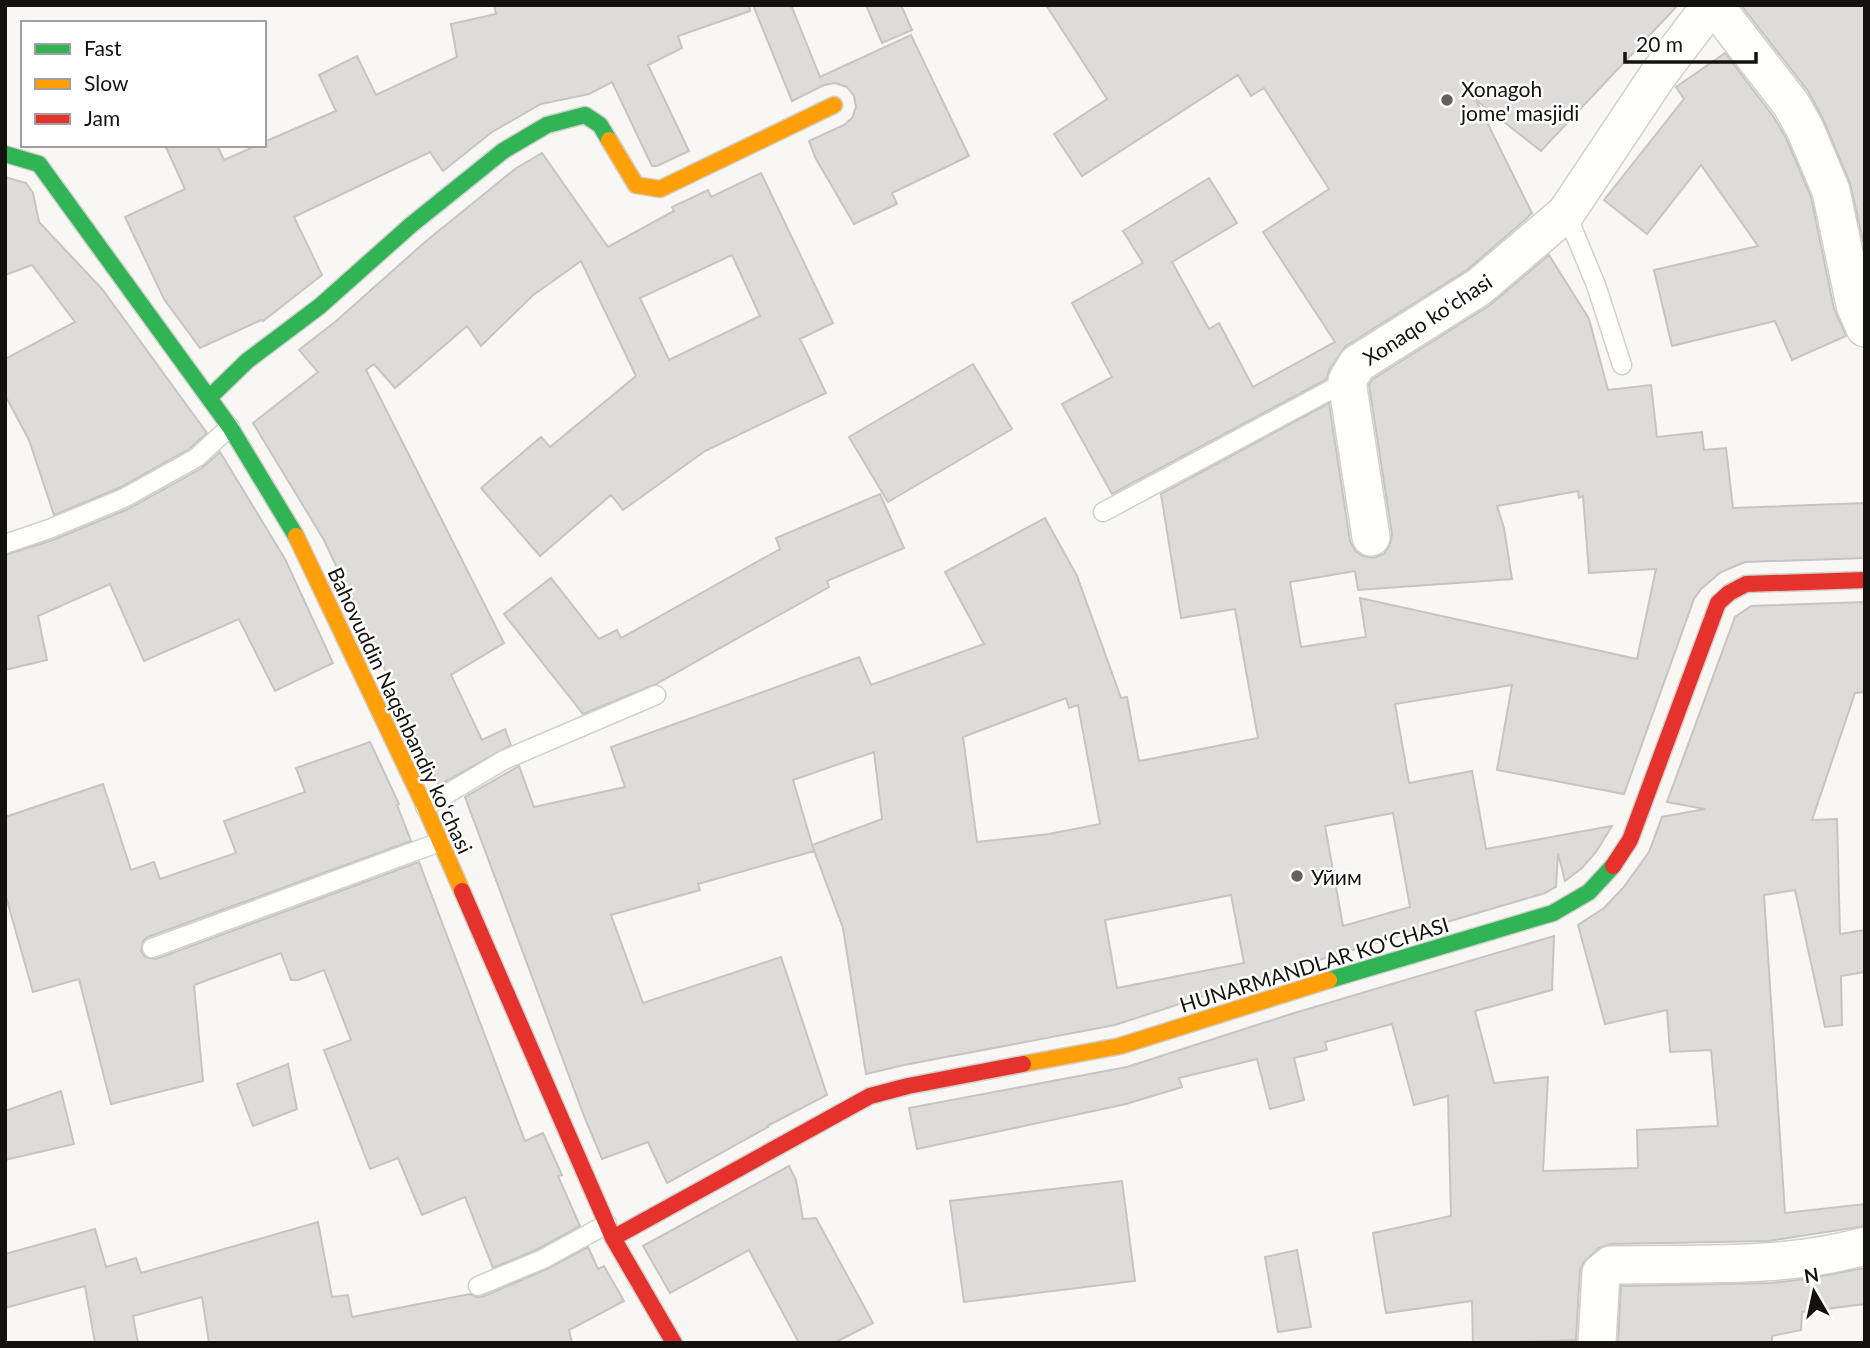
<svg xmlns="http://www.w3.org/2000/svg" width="1870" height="1348" font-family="Lato,sans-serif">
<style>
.building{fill:#dedcdb;stroke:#c6c4c4;stroke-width:2;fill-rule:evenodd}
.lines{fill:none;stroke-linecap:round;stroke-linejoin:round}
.lane-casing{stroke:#d1d0cc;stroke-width:21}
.street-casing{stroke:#d1d0cc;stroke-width:40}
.fast-casing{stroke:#d1d0cc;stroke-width:19}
.slow-casing{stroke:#d1d0cc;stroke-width:19}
.jam-casing{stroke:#d1d0cc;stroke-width:19}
.lane{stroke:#fefefd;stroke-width:18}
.street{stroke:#fefefd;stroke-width:37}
.fast{stroke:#30b455;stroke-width:16}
.slow{stroke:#ff9f0a;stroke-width:16}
.jam{stroke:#e5322d;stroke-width:16}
.poi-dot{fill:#64625f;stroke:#fff;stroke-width:2.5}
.labels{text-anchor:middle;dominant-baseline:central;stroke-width:5;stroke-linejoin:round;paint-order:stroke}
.poi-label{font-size:21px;fill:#13120f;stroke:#fff;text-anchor:start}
.street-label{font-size:21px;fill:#13120f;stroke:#fff}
</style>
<rect width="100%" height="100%" fill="#f9f7f3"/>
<path class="building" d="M494,5H749L750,11L678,36L682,48L648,65L689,151L657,166H652L612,82L589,94L541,104L492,132L443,171L430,152L294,217L322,275L263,321L261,320L200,348L164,299L125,217L185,189L165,145H217L224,160L258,145H264V142L336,111L319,75L357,56L376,95L457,57L451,24L496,14Z
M753,5H791L820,77L911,35L969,156L892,193L897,204L854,224L816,159L809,141L844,125L852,118L856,107L854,96L847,87L835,83L824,85L792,101Z
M866,5H901L912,30L882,43Z
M1046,5H1678L1541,151L1476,100L1532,213L1526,219L1467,270L1346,346L1329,370L1327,379L1112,494L1062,404L1112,377L1072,303L1143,263L1123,231L1209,178L1237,223L1172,262L1209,329L1219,323L1253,387L1335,342L1263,232L1329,189L1264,88L1251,96L1238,75L1082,176L1054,134L1107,99Z
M1741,5H1865V249L1850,183L1823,119L1808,91Z
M1725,53L1773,116L1786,138L1811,197L1834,309L1846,336L1792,360L1775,321L1672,346L1654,270L1758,246L1701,165L1647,234L1604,200L1684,99L1676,87Z
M542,153L608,247L674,211L672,207L708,190L711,197L761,173L833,323L800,339L826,393L705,451L623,510L611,495L540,556L481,488L541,437L550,447L636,376L581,261L532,296L481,346L467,326L395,388L374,364L366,370L504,643L451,675L482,740L505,729L511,745L439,785L324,540L253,423L318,372L299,350L335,322L425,242L515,169ZM732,255L760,316L669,360L640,298Z
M5,177L26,183L33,193L39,222L102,289L207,433L189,449L119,488L54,515L29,440L5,395V359L75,322L32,265L5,275Z
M1549,255L1589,319L1608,390L1651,385L1657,437L1702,432L1704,450L1726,448L1733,508L1865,503V558L1745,562L1721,572L1701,589L1694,599L1624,794L1497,770L1512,685L1395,704L1409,783L1472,771L1486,849L1612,826L1596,852L1582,868L1565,881L1558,853L1556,887L1545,893L1278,972L1115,1025L904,1065L866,1074L843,928L812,845L882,819L874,752L793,780L814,851L698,884L700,890L611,915L643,1003L781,957L827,1095L767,1126L768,1127L667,1183L648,1142L602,1159L584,1116L465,797L519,766L534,807L625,787L611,747L859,657L871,685L984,644L945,572L1045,518L1077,576L1121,698L1127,697L1139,761L1258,738L1235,609L1181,618L1161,494L1329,403L1350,541L1355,551L1363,556L1374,558L1384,554L1390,545L1392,534L1369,385L1373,379L1490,305ZM1578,491L1579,498L1583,496L1589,573L1656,569L1637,659L1360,598L1366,637L1301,647L1290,582L1355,571L1358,590L1512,579L1504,528L1497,506ZM1066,698L1069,708L1078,705L1100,824L1049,834L977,842L963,737ZM1393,813L1410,907L1343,926L1325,826ZM1231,895L1244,963L1117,988L1105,920Z
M973,364L1012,429L888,502L849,437Z
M220,452L285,559L333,663L275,691L239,619L144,661L110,584L38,616L47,660L5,670V555L53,540L128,509L202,468Z
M880,494L904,548L827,581L829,587L656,684L583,714L504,614L551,578L599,639L617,630L621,638L780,549L776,538Z
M1865,602V692L1855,693L1812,820L1837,819L1840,934L1865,930V972L1841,976L1842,1025L1825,1027L1795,890L1764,895L1785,1213L1865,1204V1226L1769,1241L1611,1244L1599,1248L1583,1263L1580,1271L1576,1340L1473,1343L1472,1301L1386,1313L1373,1233L1451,1216L1448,1096L1414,1105L1392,1024L1325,1042L1327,1050L1294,1058L1304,1100L1270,1109L1257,1059L1179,1078L1182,1087L1126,1104L917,1149L909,1108L1127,1067L1291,1014L1554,936L1552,990L1475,1011L1494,1083L1548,1077L1543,1171L1638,1168L1637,1130L1718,1126L1711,1050L1670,1052L1667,1010L1605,1024L1578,925L1604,908L1623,888L1649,852L1662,817L1705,809L1667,802L1735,617L1751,606Z
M370,742L399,804L397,805L411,841L148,937L143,941L141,951L145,957L156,959L419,862L525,1141L543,1133L562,1175L558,1176L580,1226L538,1249L493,1268L465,1197L422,1215L398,1158L370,1169L324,1050L351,1040L324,970L298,980H291L281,953L194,985L203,1081L111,1104L79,979L33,992L5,893V817L103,784L131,870L154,862L160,879L236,853L224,821L305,792L296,768Z
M288,1064L297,1109L253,1126L237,1084Z
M61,1091L74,1144L5,1160V1111Z
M789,1166L796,1180L803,1219L816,1218L873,1323L834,1343H799L749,1250L670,1293L643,1246Z
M1122,1181L1135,1281L964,1302L950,1201Z
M318,1222L332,1297L348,1295L352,1317L470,1294L476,1297H482L547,1269L588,1247L598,1269L604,1266L624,1301L569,1330L572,1343H209L202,1297L133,1316L138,1343H95L85,1286L5,1308V1254L95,1229L106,1267L136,1258L141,1273Z
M1297,1250L1311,1327L1278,1332L1265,1257Z
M1865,1268V1304L1802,1312L1801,1330L1772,1336V1343H1618L1621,1286L1772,1283L1806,1279Z"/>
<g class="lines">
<defs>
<path id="lane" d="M1566,213L1596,285L1622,365
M1103,512L1347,381
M5,544L49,529L124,498L196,458L230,427
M425,807L504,760L656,695
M152,948L440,842
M478,1286L543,1259L607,1224"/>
<path id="street" d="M1714,5L1791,104L1805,129L1831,191L1855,305L1865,328
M1371,537L1347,381L1357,364L1479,287L1566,213L1658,75L1711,5
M1597,1343L1601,1273L1611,1265C1695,1263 1783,1269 1865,1246"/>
<path id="fast" d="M5,154L39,164L230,427L296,536
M209,398L247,361L320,306L411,225L503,151L547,125L585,115L600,125L609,140
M1329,980L1553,913L1589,892L1613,866"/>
<path id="slow" d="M609,140L636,185L660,189L834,105
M296,536L425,807L462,891
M1023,1064L1120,1046L1329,980"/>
<path id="jam" d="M1613,866L1630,840L1718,603L1729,593L1746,584L1865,580
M462,891L613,1238L674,1343
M613,1238L870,1096L908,1086L1023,1064"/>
</defs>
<use href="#lane" class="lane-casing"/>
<use href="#street" class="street-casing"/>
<use href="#fast" class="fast-casing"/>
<use href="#slow" class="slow-casing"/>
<use href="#jam" class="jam-casing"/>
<use href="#lane" class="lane"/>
<use href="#street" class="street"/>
<use href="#fast" class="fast"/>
<use href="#slow" class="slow"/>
<use href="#jam" class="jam"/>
</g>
<g class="poi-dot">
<circle cx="1447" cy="100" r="7"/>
<circle cx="1297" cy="876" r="7"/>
</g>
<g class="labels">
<g class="poi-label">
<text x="1461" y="88">Xonagoh<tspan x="1461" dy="24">jome' masjidi</tspan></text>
<text x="1311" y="876">Уйим</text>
</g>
<g class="street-label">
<text transform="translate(1427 319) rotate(-33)">Xonaqo koʻchasi</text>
<text transform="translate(401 710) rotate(65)">Bahovuddin Naqshbandiy koʻchasi</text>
<text transform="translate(1314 964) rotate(-17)">HUNARMANDLAR KO‘CHASI</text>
</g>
</g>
<rect width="1870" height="1348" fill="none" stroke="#13120f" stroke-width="14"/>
<rect x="21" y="21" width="245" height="126" fill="#ffffff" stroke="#a1a09f" stroke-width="2"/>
<rect x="35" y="44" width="35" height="10" fill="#30b455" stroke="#a1a09f" stroke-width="2"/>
<text x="84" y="56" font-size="21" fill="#13120f">Fast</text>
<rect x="35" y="79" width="35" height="10" fill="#ff9f0a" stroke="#a1a09f" stroke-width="2"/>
<text x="84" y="91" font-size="21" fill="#13120f">Slow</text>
<rect x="35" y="114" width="35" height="10" fill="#e5322d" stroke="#a1a09f" stroke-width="2"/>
<text x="84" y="126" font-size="21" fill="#13120f">Jam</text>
<g transform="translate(1814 1292) rotate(351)" stroke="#ffffff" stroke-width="5" paint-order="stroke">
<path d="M0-5L12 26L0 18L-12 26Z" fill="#13120f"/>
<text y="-10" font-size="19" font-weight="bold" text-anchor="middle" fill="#13120f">N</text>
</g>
<path d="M1625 52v10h131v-10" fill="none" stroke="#13120f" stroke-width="3.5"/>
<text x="1636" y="52" font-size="21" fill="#13120f" stroke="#ffffff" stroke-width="5" paint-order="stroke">20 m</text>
</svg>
